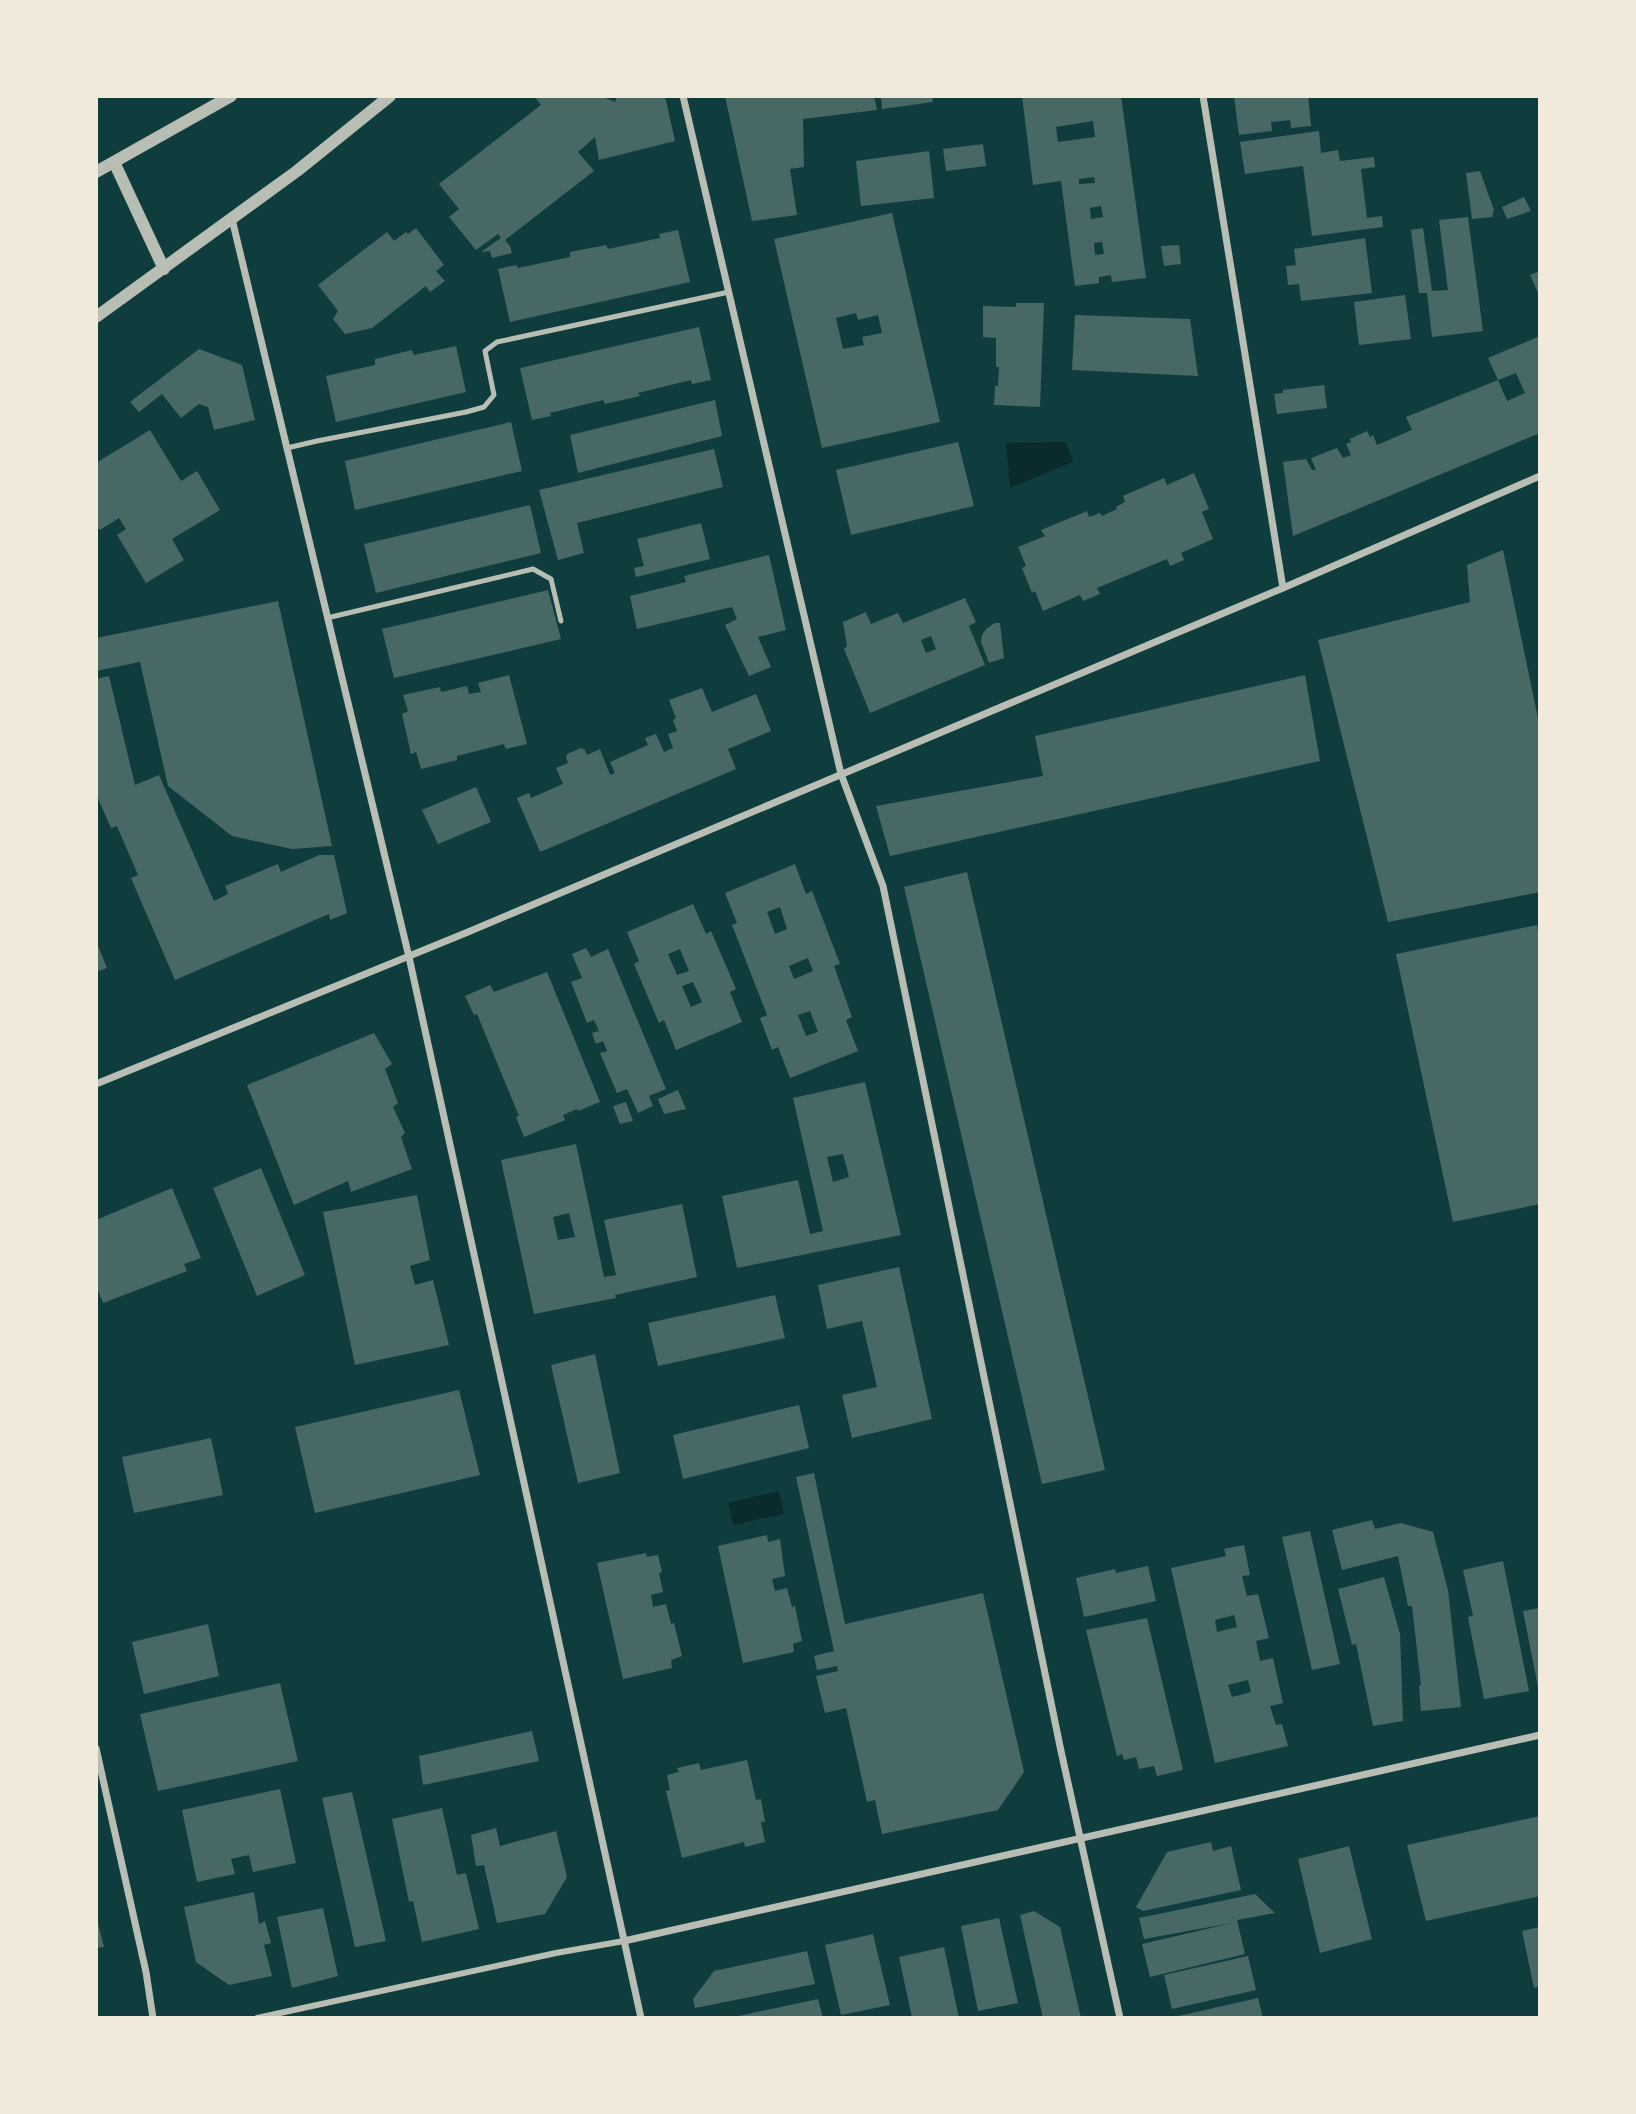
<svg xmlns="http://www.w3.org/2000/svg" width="1636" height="2114" font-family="Poppins,sans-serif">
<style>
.water{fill:#0a2a2b}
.building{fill:#486865;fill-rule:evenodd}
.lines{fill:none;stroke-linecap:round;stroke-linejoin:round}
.service{stroke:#b8beb3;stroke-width:5}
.pedestrian{stroke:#b8beb3;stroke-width:6}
.minor{stroke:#b8beb3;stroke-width:7}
.tertiary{stroke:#b8beb3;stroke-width:12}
</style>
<rect width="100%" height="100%" fill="#0f3d3e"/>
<path class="water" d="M1066,442L1073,462L1010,488L1006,443Z
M779,1491L784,1514L733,1525L728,1503Z"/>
<path class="building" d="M534,96H601L615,102L617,96H665L675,141L599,160L595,137L578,152L594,171L505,240L510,246L512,253L492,258L490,251L481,252L501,238L498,234L476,250L449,217L459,209L439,184L541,105Z
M725,96H874L877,110L803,119L804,167L790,169L797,215L752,221Z
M881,96H932L933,102L882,109Z
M1022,96H1121L1146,278L1112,282L1111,275L1099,277V283L1075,286L1061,181L1033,185ZM1093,121L1095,137L1058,142L1056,127ZM1094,177L1095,183L1079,184V179ZM1101,206L1103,217L1091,219L1090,208ZM1102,242L1104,254L1095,255L1094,243Z
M1234,96H1308L1311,126L1291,128L1290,120L1271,122L1272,131L1239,135Z
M1319,131L1321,153L1338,150L1340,161L1374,157L1375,167L1361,169L1367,218L1382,216L1383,227L1312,236L1303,166L1245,174L1240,142Z
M983,144L986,166L946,171L943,149Z
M929,151L934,198L861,206L856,161Z
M1480,171L1494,210L1492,217L1472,219L1466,173Z
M1524,197L1531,211L1507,219L1502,207Z
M892,213L940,422L822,448L774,239ZM856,313L858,320L878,315L882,333L862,337L864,345L843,349L836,318Z
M1468,217L1483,331L1432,337L1427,293H1419L1411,230L1423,228L1432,291L1448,290L1439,220Z
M416,228L444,265L436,271L445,281L430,292L426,286L372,328L345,334L333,319L338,311L318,285L387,232L394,241L406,232L408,234Z
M678,230L690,282L510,322L498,269L516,265L518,268L570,257V252L606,245L608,249L660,238L659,234Z
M1365,238L1372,293L1301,301L1299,284L1288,285L1286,266L1296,265L1294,249Z
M1179,245L1181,264L1164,266L1161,246Z
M1540,271V297L1530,275Z
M1405,295L1411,339L1359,345L1354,302Z
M1016,303H1044L1040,407L994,405L995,386H998L999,367H996V338L983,337V306L1016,307Z
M1075,315L1190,319L1198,376L1072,370Z
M699,327L711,380L692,384L691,380L638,393L640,396L605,404L603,400L550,413L551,416L532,420L520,368Z
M1540,336V433L1293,536L1283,462L1306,459L1312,470H1316L1311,458L1337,448L1343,458L1351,455L1346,444L1351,442L1350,439L1367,431L1370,437L1373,435L1377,445L1407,432L1412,430L1406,417L1498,380L1488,358ZM1516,373L1525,393L1507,401L1498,380Z
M456,346L466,392L336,422L326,376L375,365V359L412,350L414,355Z
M199,349L242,365L255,420L214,430L208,407L199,404L181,418L162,394L139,412L130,402Z
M1324,385L1327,408L1277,414L1274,394L1283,393V390Z
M715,400L722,436L578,473L570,435Z
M511,422L522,471L355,510L345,461Z
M150,430L181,481L197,471L220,510L172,539L184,560L146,583L117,535L126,529L119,518L100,530L96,525V463Z
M958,442L974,506L851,535L836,470Z
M714,449L723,487L577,523L584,553L558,560L539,490Z
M1194,473L1209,509L1202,512L1213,539L1181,553L1184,560L1170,566L1167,559L1097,588L1100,594L1083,601L1080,595L1043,611L1035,591L1032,593L1022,568L1026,566L1018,547L1045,536L1041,530L1087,511L1089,517L1100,513L1102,516L1117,509L1116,507L1125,502L1123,496L1164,478L1167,485Z
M530,505L541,553L376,593L364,544Z
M701,523L710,559L636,577L634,568L644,566L637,539Z
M1503,550L1540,728V892L1388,922L1318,640L1470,602L1467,565Z
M769,555L786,630L758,637L771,667L749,676L725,625L737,619L732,607L637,629L630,596L686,582L684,576Z
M548,590L561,639L394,678L382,629Z
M965,598L976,622L969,626L985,665L870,713L844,649L847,646L843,622L866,612L871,624L898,613L903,623ZM931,636L936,649L926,653L921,640Z
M278,601L332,846L292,849L232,836L168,786L140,662L96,671V638Z
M995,623H1000L1004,658L989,663L981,642L982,635L986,629Z
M509,675L527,744L506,749L504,744L457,756V760L421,769L416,752L411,754L402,714L408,711L403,695L440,687L441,692L467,686L469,694L481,692L478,683Z
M1305,675L1320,761L890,856L876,806L1043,776L1035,736Z
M109,676L135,785L159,775L214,901L228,894L225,886L278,864L281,872L319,855H334L347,913L330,920L329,914L175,980L131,878L138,875L117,826L111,828L96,794V679Z
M702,688L712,712L756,694L771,731L728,749L736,769L540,852L517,798L529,793L531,798L563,784L556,768L568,763L566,757L567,754L581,748L585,750L587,755L600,749L610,775L615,773L610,762L648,745L645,738L656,734L664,752L673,748L668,734L677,731L673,720L676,718L669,700Z
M476,787L491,822L438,844L422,810Z
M795,864L806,894L812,891L840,964L834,966L852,1017L846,1020L858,1051L790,1078L778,1047L772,1050L760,1018L767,1015L732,925L737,923L725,893ZM780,907L787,929L775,934L767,912ZM808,958L813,971L794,979L789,966ZM810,1011L818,1032L806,1036L798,1015Z
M967,872L1105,1470L1042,1484L904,887Z
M693,904L706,934L711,931L736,989L730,992L742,1022L676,1050L664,1020L659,1023L634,964L639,961L627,932ZM680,949L689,971L677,975L668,954ZM693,982L702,1002L691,1007L682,986Z
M1537,925L1540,940V1204L1453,1222L1396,954Z
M96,941L107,968L96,972Z
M586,948L591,957L608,949L666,1089L649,1096L653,1106L638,1113L627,1089L617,1093L600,1053L607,1051L603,1041L596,1044L592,1033L599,1031L594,1020L587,1023L571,982L582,978L572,954Z
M547,972L600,1102L578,1111L577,1109L563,1115L565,1120L524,1137L516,1117L519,1116L477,1014L474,1015L465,996L490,985L494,992Z
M374,1033L392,1064L385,1069L398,1103L393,1107L405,1133L401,1137L412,1169L351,1192L348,1181L294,1205L247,1085Z
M865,1082L901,1235L737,1268L722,1196L798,1180L810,1234L823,1231L793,1098ZM843,1154L849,1177L833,1182L827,1157Z
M678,1090L686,1109L664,1114L658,1099Z
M626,1102L633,1121L620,1124L613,1106Z
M576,1144L604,1277L616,1275L604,1220L682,1204L697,1277L615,1295L616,1298L534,1314L501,1160ZM569,1213L575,1237L558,1240L553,1217Z
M261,1168L305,1275L257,1296L213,1188Z
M172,1188L201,1258L184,1264L187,1271L103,1303L96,1286V1220Z
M417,1195L430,1260L410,1266L415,1285L433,1280L449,1345L355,1365L323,1212Z
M899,1267L932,1419L852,1438L842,1395L877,1387L862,1321L827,1329L818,1285Z
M775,1295L785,1338L658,1366L648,1323Z
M595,1354L620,1473L578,1483L551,1365Z
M459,1390L480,1475L315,1513L295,1427Z
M799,1405L809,1448L683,1479L673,1435Z
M211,1438L223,1495L134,1513L122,1457Z
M814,1473L845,1624L983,1593L1024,1772L998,1810L882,1834L875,1800L867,1802L846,1708L825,1713L816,1676L838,1671L837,1666L817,1670L814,1656L834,1651L796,1477Z
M1372,1520L1375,1529L1401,1523L1433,1532L1448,1590L1461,1707L1421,1711L1419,1686L1421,1685L1412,1606H1408L1398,1556L1342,1570L1332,1530Z
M1310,1531L1340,1664L1312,1670L1282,1537Z
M767,1535L768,1542L780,1539L785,1576L772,1579L775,1591L787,1588L792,1607L795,1606L802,1641L793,1644L794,1652L743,1663L718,1546Z
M1244,1545L1250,1575L1242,1576L1247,1596L1258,1594L1269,1638L1256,1641L1260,1661L1273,1658L1283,1703L1270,1706L1276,1725L1282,1724L1288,1746L1215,1763L1171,1568L1226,1556L1224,1549ZM1234,1615L1237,1627L1217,1632L1215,1620ZM1248,1680L1251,1692L1232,1697L1228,1685Z
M646,1553L647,1557L658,1555L662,1572L659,1573L663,1592L651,1595L653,1607L666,1604L671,1624L674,1623L682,1656L671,1660L672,1668L623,1679L597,1563Z
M1503,1561L1529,1691L1484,1699L1468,1617L1473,1616L1463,1570Z
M1148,1566L1156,1601L1084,1617L1076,1578L1115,1569L1116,1573Z
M1384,1577L1400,1634L1403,1721L1373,1726L1356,1644L1352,1645L1338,1589Z
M1540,1608V1692H1539L1523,1611Z
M1147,1618L1183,1770L1157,1776L1154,1766L1139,1769L1136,1757L1124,1760L1122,1754L1117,1756L1086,1630Z
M208,1624L219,1676L144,1694L132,1642Z
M280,1683L298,1761L158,1791L140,1714Z
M532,1731L539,1761L423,1785L419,1756Z
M747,1760L756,1800L761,1799L765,1822H761L765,1842L745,1847L744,1842L682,1858L666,1791L670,1790L667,1775L679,1772L677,1768L699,1763L701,1770Z
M280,1789L296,1863L253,1872L249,1855L231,1859L235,1874L197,1882L182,1810Z
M352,1792L386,1941L355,1947L322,1798Z
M442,1808L457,1875L466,1873L479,1929L422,1942L413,1901L409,1902L392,1819Z
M1540,1816V1896L1426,1921L1407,1845Z
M496,1828L500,1846L556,1831L567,1877L545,1914L497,1923L484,1865L476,1866L471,1835Z
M1211,1842L1213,1851L1231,1846L1241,1890L1143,1911L1136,1907L1167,1852Z
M1349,1846L1372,1939L1320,1953L1298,1859Z
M254,1892L259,1924L265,1921L271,1943L264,1945L272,1976L229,1985L196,1962L184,1907Z
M1255,1894L1275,1913L1237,1920L1245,1954L1150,1977L1142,1944L1232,1923L1144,1939L1139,1918Z
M323,1908L338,1976L292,1988L277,1917Z
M1034,1911L1060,1927L1081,2018H1043L1020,1915Z
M999,1918L1018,2003L978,2011L961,1926Z
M97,1919L104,1947L96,1948V1920Z
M1540,1927V1986L1534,1988L1522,1931Z
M873,1934L890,2005L841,2015L825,1945Z
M944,1947L959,2018H912L899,1957Z
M807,1951L815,1984L695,2008L693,1999L714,1971Z
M1248,1956L1256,1990L1172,2009L1164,1975Z
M1258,1998L1263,2018H1174V2017Z
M818,1999L823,2018H734V2017Z"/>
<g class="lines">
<path class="service" d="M287,448L317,441L466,412L484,407L494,395L485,351L497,342L729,292
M327,618L533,569L551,579L561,621"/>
<path class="pedestrian" d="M257,2018L556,1953L624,1941"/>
<path class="minor" d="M683,96L841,774L883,886L1061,1751L1120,2018
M1203,96L1283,588
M232,219L409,957L641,2018
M96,1084L468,932L1283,588L1540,476
M96,1748L146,1972L153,2018
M624,1941L1540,1735"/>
<path class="tertiary" d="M114,162L164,269
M96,172L231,96
M96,317L297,171L390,96"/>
</g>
<rect width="1636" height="2114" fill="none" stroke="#f1e9da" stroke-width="196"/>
</svg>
